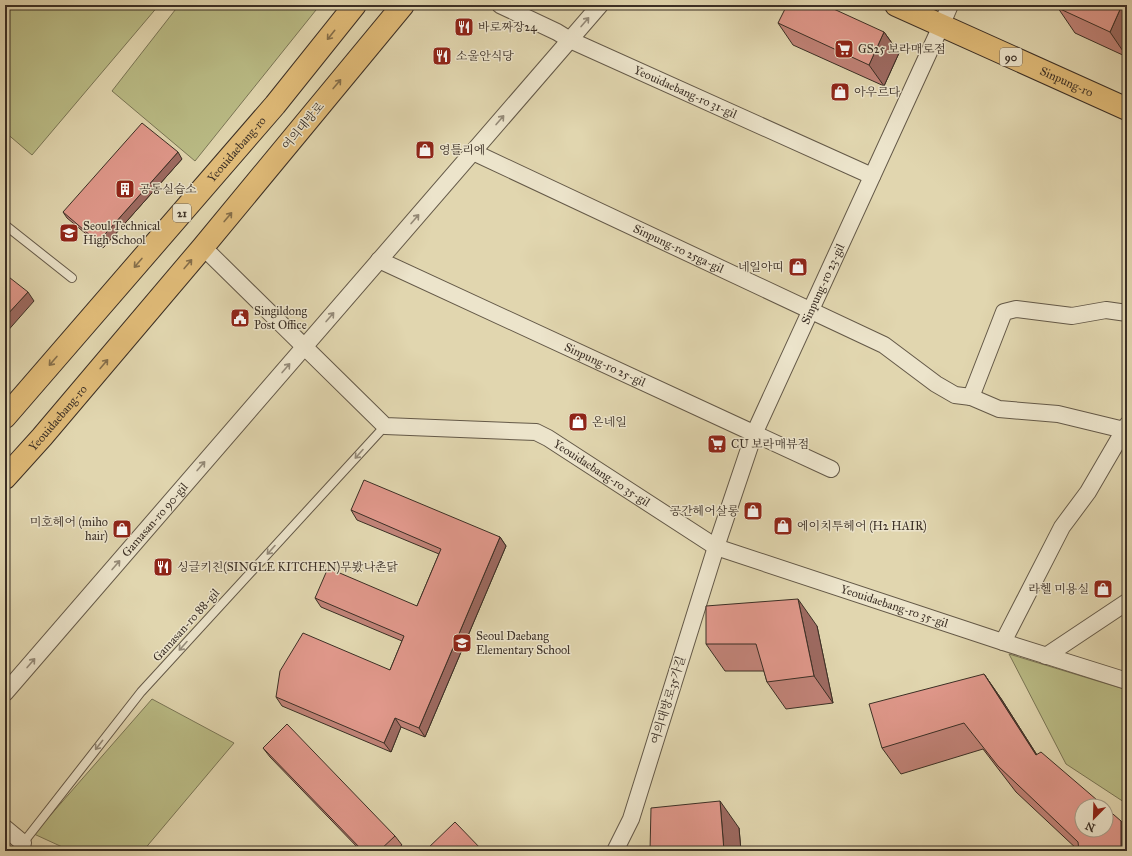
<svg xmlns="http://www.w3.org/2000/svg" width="1132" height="856" font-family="'IM FELL Great Primer','Noto Serif KR',serif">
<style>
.green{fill:#babc86;stroke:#7a7656}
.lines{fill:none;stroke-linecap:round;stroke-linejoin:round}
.lane-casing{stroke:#645948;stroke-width:10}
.street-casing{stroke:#645948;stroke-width:18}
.primary-casing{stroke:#3b2f25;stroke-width:24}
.lane{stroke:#ece4cb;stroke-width:8}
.street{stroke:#ece4cb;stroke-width:16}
.primary{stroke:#e0bb78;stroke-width:22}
.wall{fill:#c18378;stroke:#3b2f25}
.shaded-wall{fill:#9d6a61;stroke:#3b2f25}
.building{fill:#e0988b;stroke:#3b2f25}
.oneway{stroke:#948a78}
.oneway2{stroke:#856e4a}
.labels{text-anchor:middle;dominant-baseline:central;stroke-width:3;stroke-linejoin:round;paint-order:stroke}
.shield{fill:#ece4cb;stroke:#706557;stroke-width:1}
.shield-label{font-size:11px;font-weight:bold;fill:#3b2f25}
.poi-label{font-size:12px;fill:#3b2f25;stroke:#ece4cb;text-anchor:start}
.street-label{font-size:12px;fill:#3b2f25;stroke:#ece4cb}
</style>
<rect width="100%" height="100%" fill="#e1d6af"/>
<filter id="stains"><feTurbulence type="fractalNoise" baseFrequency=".005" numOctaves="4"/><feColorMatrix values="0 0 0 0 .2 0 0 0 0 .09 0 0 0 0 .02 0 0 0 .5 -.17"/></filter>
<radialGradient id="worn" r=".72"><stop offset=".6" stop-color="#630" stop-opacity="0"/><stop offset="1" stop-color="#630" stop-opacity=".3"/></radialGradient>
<path class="green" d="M5,5H159L32,155L5,132Z
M179,5H320L195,161L112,91Z
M1009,654L1127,690V804L1066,764Z
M152,699L234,743L143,851H71L34,834Z"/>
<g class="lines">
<defs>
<path id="lane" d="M5,225L72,278
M19,851L23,843L141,692L385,426"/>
<g id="street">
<path id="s1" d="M500,5L557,32L570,40L872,176"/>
<path id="s2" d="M473,152L884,345L936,384L955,395L971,397L999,409L1058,414L1124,430"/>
<path id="s3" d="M203,247L385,426L536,432L548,438L716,547L1003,642L1127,681"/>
<path id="s4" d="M379,260L831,469"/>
<path d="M971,397L1004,312L1016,309L1072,316L1106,310L1127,313"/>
<path d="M1003,642L1062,527L1088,492L1127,425"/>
<path d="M1046,656L1127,602"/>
<path id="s5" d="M5,693L600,5"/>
<path d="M5,828L23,843"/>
<path id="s6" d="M615,851L631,819L716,547L754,434L941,26L950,5"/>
</g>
<g id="primary">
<path id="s7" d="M896,5L1127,109"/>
<path id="s8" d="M5,417L275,105L355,5"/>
<path id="s9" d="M5,478L42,437L203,247L403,5"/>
</g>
</defs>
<use href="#lane" class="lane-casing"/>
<use href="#street" class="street-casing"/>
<use href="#primary" class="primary-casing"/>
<use href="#lane" class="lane"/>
<use href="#street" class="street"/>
<use href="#primary" class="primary"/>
</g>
<path class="wall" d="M1123,5L1127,11V57L1075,33L1058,8Z
M778,23L884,32L899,53L884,86L793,45Z
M182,159L103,248L67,218L63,212Z
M351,510L500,537L506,546L425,737L401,727L391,752L282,706L276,697L390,670L402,641L321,607L315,598L417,606L439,554L357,520Z
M817,626L833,703L786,709L767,682L764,671H725L706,644Z
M984,674L1002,700L1037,755L1104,806L1079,851L1016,792L983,749L901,774L882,748Z
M263,748L395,836L402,845L395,851H361L270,757Z
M739,828L741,851H650Z"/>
<path class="shaded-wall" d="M1122,5L1127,11V57L1110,32Z
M884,32L899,53L884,86L869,65Z
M178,152L182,159L103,248L98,242Z
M28,292L34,301L5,334V317Z
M500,537L506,546L425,737L419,728Z
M798,599L817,626L833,703L814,676Z
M984,674L1002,700L1054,782L1036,755Z
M395,718L401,727L391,752L384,743Z
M720,801L739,828L741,851H724Z
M1121,821L1127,829V851H1121Z"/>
<path class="building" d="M787,5H825L884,32L869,65L778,23Z
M1059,5H1122L1110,32L1058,8Z
M142,123L178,152L98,242L63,212Z
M5,274L28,292L5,317Z
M364,480L500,537L419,728L395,718L384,743L276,697L280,671L303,633L390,670L404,636L315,598L328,568L417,606L441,549L351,510Z
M798,599L814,676L767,682L756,644H706V606Z
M984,674L1036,755L1041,752L1104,806H1082V830H1106V808L1121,821V851H1079L1078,842L998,766L964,723L882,748L869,704Z
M287,724L395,836L379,851H363L263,748Z
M720,801L724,851H683V848L650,851L651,808Z
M455,822L483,851H425Z"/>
<defs><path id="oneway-shaft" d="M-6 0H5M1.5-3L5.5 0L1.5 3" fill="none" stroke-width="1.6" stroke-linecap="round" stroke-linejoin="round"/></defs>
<g class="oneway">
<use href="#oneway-shaft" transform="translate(585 22) rotate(-49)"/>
<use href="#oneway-shaft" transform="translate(500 120) rotate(-49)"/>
<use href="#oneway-shaft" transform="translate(415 219) rotate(-49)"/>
<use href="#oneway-shaft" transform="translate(330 317) rotate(-49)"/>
<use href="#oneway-shaft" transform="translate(286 368) rotate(-49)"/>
<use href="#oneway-shaft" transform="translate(359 454) rotate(132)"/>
<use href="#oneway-shaft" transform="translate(201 466) rotate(-49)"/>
<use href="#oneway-shaft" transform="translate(271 550) rotate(132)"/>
<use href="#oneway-shaft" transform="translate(116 565) rotate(-49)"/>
<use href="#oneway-shaft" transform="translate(183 646) rotate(132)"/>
<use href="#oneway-shaft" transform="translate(31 663) rotate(-49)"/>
<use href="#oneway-shaft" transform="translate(99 745) rotate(128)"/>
</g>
<g class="oneway2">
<use href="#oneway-shaft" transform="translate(331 35) rotate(129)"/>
<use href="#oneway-shaft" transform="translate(337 84) rotate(-50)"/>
<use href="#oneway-shaft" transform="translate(228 217) rotate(-50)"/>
<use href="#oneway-shaft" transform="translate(138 263) rotate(131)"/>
<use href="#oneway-shaft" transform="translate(188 264) rotate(-50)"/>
<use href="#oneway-shaft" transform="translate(53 361) rotate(131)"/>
<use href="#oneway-shaft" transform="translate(104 364) rotate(-50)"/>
</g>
<defs>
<symbol id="restaurant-square" viewBox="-11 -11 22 22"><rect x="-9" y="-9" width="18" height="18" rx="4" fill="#8f2418" stroke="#ece4cb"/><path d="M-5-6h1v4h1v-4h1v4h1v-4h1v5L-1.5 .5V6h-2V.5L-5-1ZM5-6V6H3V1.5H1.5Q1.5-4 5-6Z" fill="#fff"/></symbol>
<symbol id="supermarket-square" viewBox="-11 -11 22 22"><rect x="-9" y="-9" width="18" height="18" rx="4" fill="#8f2418" stroke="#ece4cb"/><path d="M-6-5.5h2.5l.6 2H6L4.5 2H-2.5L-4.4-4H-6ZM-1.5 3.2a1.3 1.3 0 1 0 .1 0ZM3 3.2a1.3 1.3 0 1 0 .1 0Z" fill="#fff"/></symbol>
<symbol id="shop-square" viewBox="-11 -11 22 22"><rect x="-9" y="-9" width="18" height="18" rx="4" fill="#8f2418" stroke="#ece4cb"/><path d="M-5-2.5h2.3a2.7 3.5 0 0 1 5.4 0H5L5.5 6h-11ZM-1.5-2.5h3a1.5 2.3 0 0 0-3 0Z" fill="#fff"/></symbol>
<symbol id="building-square" viewBox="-11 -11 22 22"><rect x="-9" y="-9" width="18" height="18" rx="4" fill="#8f2418" stroke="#ece4cb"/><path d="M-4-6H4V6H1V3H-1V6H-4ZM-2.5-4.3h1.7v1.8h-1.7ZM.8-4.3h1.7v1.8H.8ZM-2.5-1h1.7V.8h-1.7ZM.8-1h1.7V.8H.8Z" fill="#fff"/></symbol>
<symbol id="school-square" viewBox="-11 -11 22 22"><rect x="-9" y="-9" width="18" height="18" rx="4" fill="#8f2418" stroke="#ece4cb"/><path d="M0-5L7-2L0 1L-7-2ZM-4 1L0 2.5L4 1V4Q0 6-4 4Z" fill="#fff"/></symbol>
<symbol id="civic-square" viewBox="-11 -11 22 22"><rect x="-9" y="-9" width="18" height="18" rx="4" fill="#8f2418" stroke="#ece4cb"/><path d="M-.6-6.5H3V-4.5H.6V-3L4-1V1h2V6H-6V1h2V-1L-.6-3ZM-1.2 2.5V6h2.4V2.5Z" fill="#fff"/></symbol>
</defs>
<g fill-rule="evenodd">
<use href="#restaurant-square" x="453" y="16" width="22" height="22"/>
<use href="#supermarket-square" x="833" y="38" width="22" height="22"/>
<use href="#restaurant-square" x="431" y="45" width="22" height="22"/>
<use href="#shop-square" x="829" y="81" width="22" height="22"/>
<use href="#shop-square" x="414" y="139" width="22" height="22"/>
<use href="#building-square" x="114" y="178" width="22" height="22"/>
<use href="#school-square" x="58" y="222" width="22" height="22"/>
<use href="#shop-square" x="787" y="256" width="22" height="22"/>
<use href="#civic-square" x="229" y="307" width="22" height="22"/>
<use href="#shop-square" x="567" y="411" width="22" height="22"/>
<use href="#supermarket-square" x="706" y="433" width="22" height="22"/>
<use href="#shop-square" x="742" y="500" width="22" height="22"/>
<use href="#shop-square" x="772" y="515" width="22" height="22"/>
<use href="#shop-square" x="111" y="518" width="22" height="22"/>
<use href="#restaurant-square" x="152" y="556" width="22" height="22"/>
<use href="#shop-square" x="1092" y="578" width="22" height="22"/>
<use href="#school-square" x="451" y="632" width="22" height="22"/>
</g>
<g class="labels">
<g class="shield">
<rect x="1000" y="48" width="22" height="18" rx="3"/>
<rect x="173" y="204" width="18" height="18" rx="3"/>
</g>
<g class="shield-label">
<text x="1011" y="57">90</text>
<text x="182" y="213">21</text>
</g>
<g class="poi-label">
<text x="478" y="27">바로짜장24</text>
<text x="858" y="49">GS25 보라매로점</text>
<text x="456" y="56">소울안식당</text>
<text x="854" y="92">아우르다</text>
<text x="439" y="150">영틀리에</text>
<text x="139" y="189">공동실습소</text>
<text x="83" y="226">Seoul Technical<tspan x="83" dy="14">High School</tspan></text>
<text x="784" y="267" text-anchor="end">네일아띠</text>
<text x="254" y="311">Singildong<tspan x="254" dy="14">Post Office</tspan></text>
<text x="592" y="422">온네일</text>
<text x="731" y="444">CU 보라매뷰점</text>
<text x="739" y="511" text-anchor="end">공간헤어살롱</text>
<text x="108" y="522" text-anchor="end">미호헤어 (miho<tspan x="108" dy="14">hair)</tspan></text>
<text x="797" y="526">에이치투헤어 (H2 HAIR)</text>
<text x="177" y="567">싱글키친(SINGLE KITCHEN)무봤나촌닭</text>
<text x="1089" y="589" text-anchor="end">라헬 미용실</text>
<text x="476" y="636">Seoul Daebang<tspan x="476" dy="14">Elementary School</tspan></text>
</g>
<g class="street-label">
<text stroke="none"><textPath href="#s7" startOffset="187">Sinpung-ro</textPath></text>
<text stroke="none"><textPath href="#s1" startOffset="205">Yeouidaebang-ro 31-gil</textPath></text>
<text transform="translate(303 126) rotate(-50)">여의대방로</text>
<text stroke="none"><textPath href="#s8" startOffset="354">Yeouidaebang-ro</textPath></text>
<text stroke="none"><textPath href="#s2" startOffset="227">Sinpung-ro 25ga-gil</textPath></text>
<text stroke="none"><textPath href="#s6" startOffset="605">Sinpung-ro 23-gil</textPath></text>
<text stroke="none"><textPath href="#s4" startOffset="249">Sinpung-ro 25-gil</textPath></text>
<text stroke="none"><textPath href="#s9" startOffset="80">Yeouidaebang-ro</textPath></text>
<text stroke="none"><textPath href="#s3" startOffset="484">Yeouidaebang-ro 35-gil</textPath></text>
<text stroke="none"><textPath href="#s5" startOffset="229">Gamasan-ro 90-gil</textPath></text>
<text stroke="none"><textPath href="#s3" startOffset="808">Yeouidaebang-ro 35-gil</textPath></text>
<text transform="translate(186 625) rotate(-48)">Gamasan-ro 88-gil</text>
<text transform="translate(668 700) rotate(-73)">여의대방로35가길</text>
</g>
</g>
<rect width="1132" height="856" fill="none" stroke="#e1d6af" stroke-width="20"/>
<rect x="6" y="6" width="1120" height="844" fill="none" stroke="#3b2f25" stroke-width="2"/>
<rect x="10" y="10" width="1112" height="836" fill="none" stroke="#3b2f25"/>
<g transform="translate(1094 818) rotate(203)"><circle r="19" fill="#ece4cb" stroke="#a59c89"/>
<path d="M0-3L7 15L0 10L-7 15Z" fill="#8f2418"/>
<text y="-6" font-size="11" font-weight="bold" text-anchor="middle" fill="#3b2f25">N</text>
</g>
<rect width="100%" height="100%" filter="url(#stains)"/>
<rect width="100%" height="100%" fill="url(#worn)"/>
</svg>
